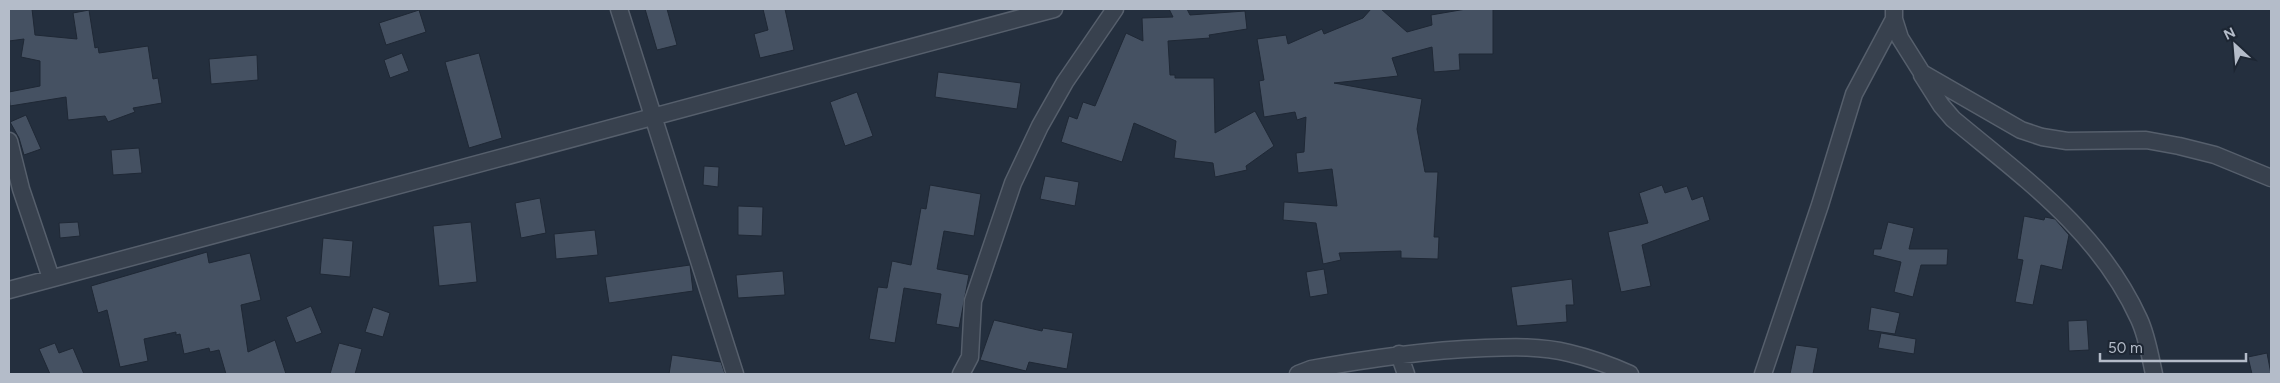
<svg xmlns="http://www.w3.org/2000/svg" width="2280" height="383" font-family="Figtree,sans-serif">
<style>
.building{fill:#455162;stroke:#1f2835}
.lines{fill:none;stroke-linecap:round;stroke-linejoin:round}
.minor-casing{stroke:#565f6c;stroke-width:19}
.minor{stroke:#38414e;stroke-width:16}
</style>
<rect width="100%" height="100%" fill="#242f3e"/>
<path class="building" d="M9,9H32L35,35L77,39L73,13L89,10L95,48L98,47L99,53L148,46L153,79L158,78L162,103L133,108L135,112L108,122L105,116L68,120L66,97L10,106L9,92L40,86V61L21,57L24,39L9,41Z
M645,9H667L677,45L657,50Z
M763,9H785L794,50L760,58L754,34L768,30Z
M1169,9H1187L1190,15L1245,11L1247,29L1209,35L1210,38L1168,41L1170,75H1175V78H1214L1215,133L1255,111L1274,146L1246,166L1247,170L1215,177L1213,163L1174,158L1176,141L1134,123L1122,162L1061,142L1069,116L1077,119L1083,102L1095,106L1126,33L1143,41L1142,18L1173,17Z
M1371,9H1381L1407,32L1432,25L1431,15L1466,9H1493V54H1459L1460,70L1434,72L1432,47L1392,58L1398,76L1334,83L1422,99L1417,129L1425,172H1438L1434,237H1439L1438,259L1401,258V251L1339,253L1341,260L1323,264L1316,223L1283,220L1284,202L1337,206L1332,169L1298,173L1296,153L1304,152L1306,117L1297,120L1295,112L1264,117L1259,81L1264,80L1257,39L1286,35L1288,44L1322,29L1324,34L1363,18Z
M419,10L426,32L386,45L379,23Z
M402,53L409,71L390,78L384,60Z
M479,53L502,138L469,148L445,62Z
M257,55L258,80L211,84L209,59Z
M938,72L1021,83L1017,109L935,97Z
M857,92L873,136L845,146L830,102Z
M26,115L41,149L24,155L19,138L10,122Z
M139,148L142,173L113,175L111,150Z
M704,166L719,167L718,187L703,185Z
M1045,176L1079,182L1075,206L1040,199Z
M930,185L981,194L974,236L944,231L937,269L969,275L959,328L936,324L941,294L904,288L895,343L869,339L878,287L887,288L892,261L911,265L921,208L926,209Z
M1662,185L1665,193L1687,186L1692,200L1703,196L1710,220L1642,245L1651,286L1621,292L1608,232L1648,223L1639,193Z
M540,198L546,233L521,238L515,203Z
M738,206L763,207L762,236L738,235Z
M2024,216L2044,220L2045,217L2055,219L2069,235L2062,270L2041,265L2033,305L2015,302L2023,260L2017,259Z
M78,222L80,236L60,238L59,223Z
M471,222L477,282L439,286L433,226Z
M1888,222L1914,228L1909,249H1948L1947,265H1921L1913,297L1894,292L1901,262L1873,255L1874,249H1881Z
M595,230L598,255L556,259L554,234Z
M323,238L353,241L350,277L320,274Z
M207,252L209,263L250,253L261,300L241,305L248,352L275,340L286,374H226L219,350L210,352L209,348L184,354L180,334L176,335V332L144,339L148,361L120,367L107,310L98,313L91,286Z
M690,265L693,291L609,303L605,277Z
M1324,269L1328,294L1310,297L1306,272Z
M783,271L785,295L738,298L736,275Z
M1572,279L1574,305H1566L1567,322L1517,326L1511,287Z
M311,306L322,333L296,343L286,317Z
M373,307L390,313L383,337L365,332Z
M1871,307L1900,313L1895,334L1868,330Z
M994,320L1042,331L1043,328L1073,333L1067,369L1029,362L1026,371L980,360Z
M2087,320L2089,350L2069,351L2068,321Z
M1881,333L1916,339L1914,354L1878,348Z
M55,343L59,353L73,348L84,374H50L39,349Z
M339,343L362,349L355,374H330Z
M1796,345L1818,348L1813,374H1790Z
M2267,353L2271,374H2252L2248,357Z
M672,355L721,362L725,374H669Z"/>
<g class="lines">
<defs>
<path id="minor" d="M619,9L735,374
M1894,9V19L1900,38L1922,73L2021,130L2042,137L2067,141L2146,140L2179,146L2215,155L2271,178
M1922,75L1941,105L1953,119C2025,179 2099,231 2139,319C2147,336 2150,356 2154,374
M9,141L21,189L51,278
M9,290L1054,9
M1399,354L1406,374
M961,374L970,357L973,301L1013,183L1040,126L1065,82L1115,9
M1298,374L1311,369C1369,359 1426,350 1485,348C1513,347 1541,346 1569,353C1590,358 1610,365 1630,374
M1763,374L1820,205L1854,94L1894,19"/>
</defs>
<use href="#minor" class="minor-casing"/>
<use href="#minor" class="minor"/>
</g>
<rect width="2280" height="383" fill="none" stroke="#b4bcc9" stroke-width="20"/>
<g transform="translate(2235 45) rotate(334)" stroke="#1d2633" stroke-width="4" paint-order="stroke">
<path d="M0-4L9 19L0 12L-9 19Z" fill="#b4bcc9"/>
<text y="-8" font-size="14" font-weight="bold" text-anchor="middle" fill="#b4bcc9">N</text>
</g>
<path d="M2100 353v8h146v-8" fill="none" stroke="#b4bcc9" stroke-width="2.5"/>
<text x="2108" y="353" font-size="15" fill="#b4bcc9" stroke="#1d2633" stroke-width="4" paint-order="stroke">50 m</text>
</svg>
